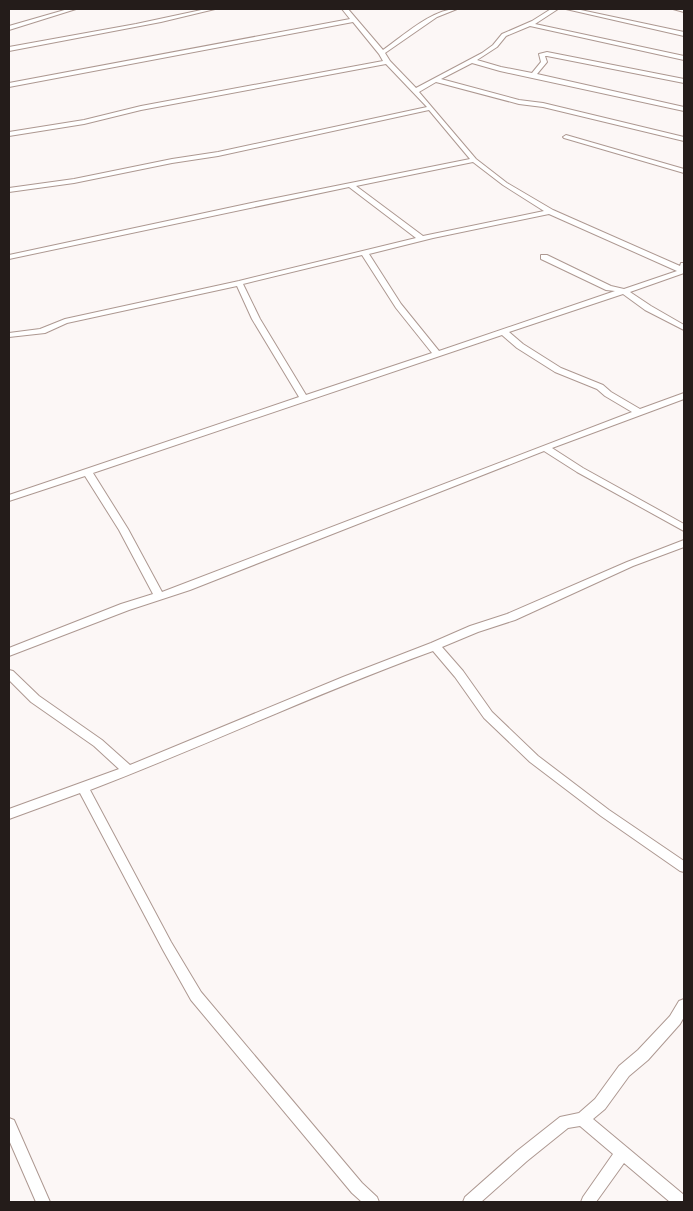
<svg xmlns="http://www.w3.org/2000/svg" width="693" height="1211" font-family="'Work Sans',sans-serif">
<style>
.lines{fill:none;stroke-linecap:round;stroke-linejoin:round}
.minor-casing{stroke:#ad9891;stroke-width:2}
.minor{fill:#fff;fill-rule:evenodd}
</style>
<rect width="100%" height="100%" fill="#fcf7f6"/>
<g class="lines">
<defs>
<path id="minor" d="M68,9H76L9,30V26Z
M206,9H215L161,22L9,51V47L136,24Z
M342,9H348L383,50C403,36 432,9 457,9L437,17L385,53L390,61L416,88L482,53L493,45L502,34L532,21L551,9H558L535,24L684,56V60L530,26L506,36L497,47L477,60L501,67L532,73L541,62L539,54L547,52L684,79V83L547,56H545L547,62L537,74L684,107V111L500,71L472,63L441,79L519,100L543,103L684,137V141L543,107L519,104L436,82L419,92L476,159L507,183L553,210L680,266L681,263H684V273L630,292L651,306L684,325V330L645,310L623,294L509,332L523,344L561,368L603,385L611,392L640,409L684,393V399L552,448L583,468L684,524V531L577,472L544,451L190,590L129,610L9,656V648L121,604L153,594L119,530L85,476L9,501V495L299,397L252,319L237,286L67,323L45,333L9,337V333L40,329L65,319L239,281L416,238L349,187L9,259V255L256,202L470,159L429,110L218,156L172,163L74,183L9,192V188L74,179L172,159L218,152L427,107L386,64L141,110L84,124L9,136V132L84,120L141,106L383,61L379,54L353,22L9,87V83L350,19ZM473,162L503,185L544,211L423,236L356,186ZM549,214L677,271L624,289L611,286L547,255H541V259L606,290L615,291L439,351L401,304L369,254L433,238ZM362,255L396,308L432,353L306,395L260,319L243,284ZM502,335L517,348L555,372L597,389L605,396L632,412L162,592L128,529L93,473Z
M566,9H576L684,32V36Z
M673,9H684V12Z
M566,135L684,169V173L564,138L563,137Z
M684,540V547L633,566L515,620L478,632L442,647L463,671L492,712L538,756L609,810L684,861V872L680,871L601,816L530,762L484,718L455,677L433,651C317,693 205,746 90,790L171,942L201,992L362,1183L377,1197L379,1202H362L352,1193L191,1000L163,950L80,793L9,819V809L119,769L94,746L31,702L9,680V670L13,671L39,696L102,740L130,765L343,677L431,643L470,626L507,614L627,562Z
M684,999V1017L680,1024L648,1060L629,1076L605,1109L593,1119L684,1195V1202H670L624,1163L596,1202H581L583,1197L613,1154L580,1126L568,1128L527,1161L481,1202H463L465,1197L517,1151L560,1117L579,1113L595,1099L619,1066L638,1050L670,1016L679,1001Z
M9,1118L14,1120L50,1202H36L9,1140Z"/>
</defs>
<use href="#minor" class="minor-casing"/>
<use href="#minor" class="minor"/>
</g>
<rect width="693" height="1211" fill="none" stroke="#241c1a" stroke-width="20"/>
</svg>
